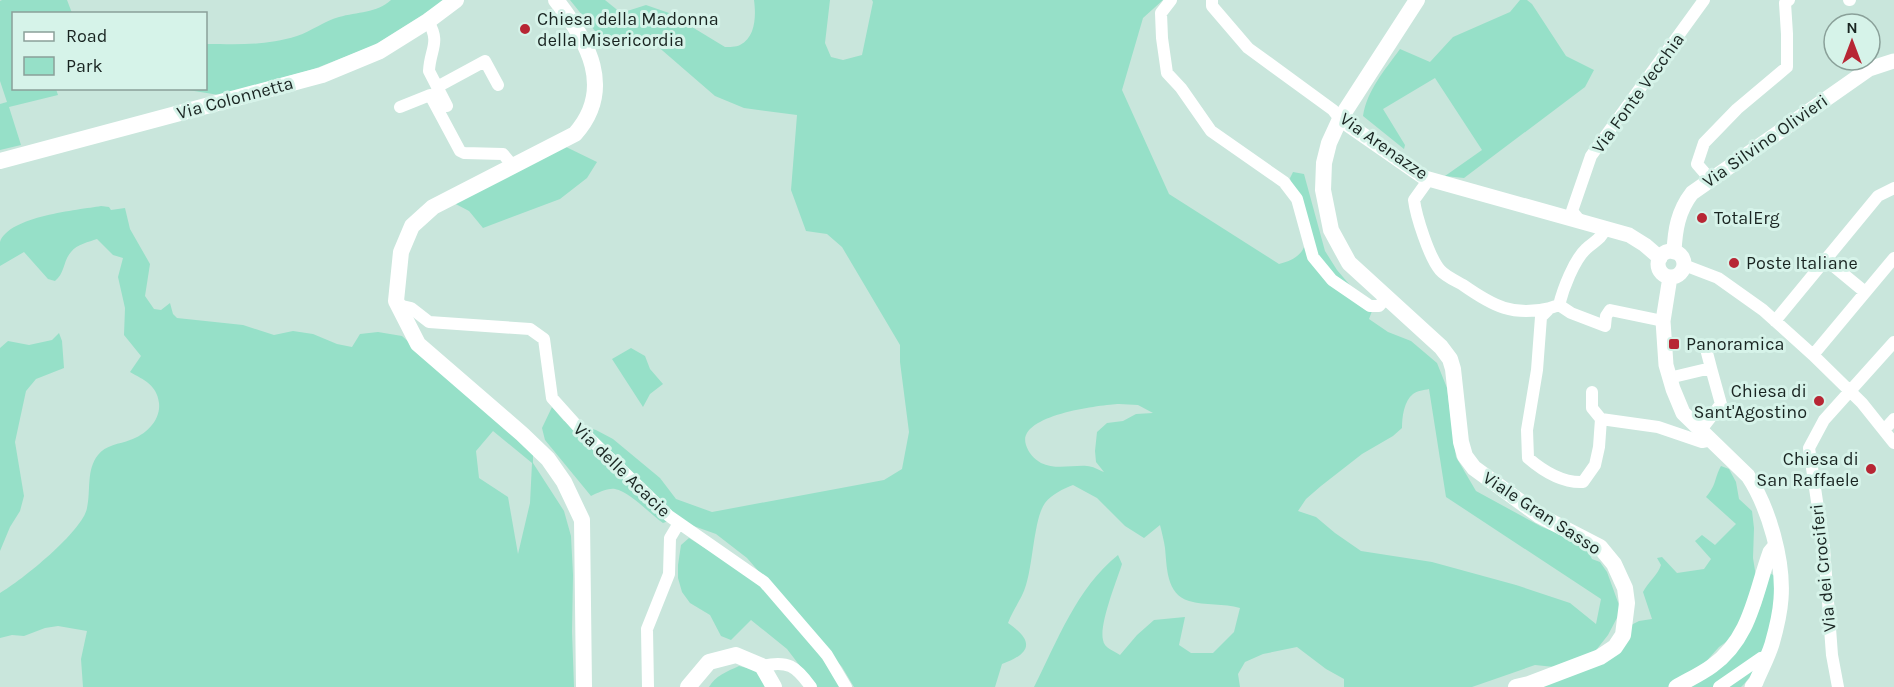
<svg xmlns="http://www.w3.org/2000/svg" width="1894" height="687" font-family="Karla,sans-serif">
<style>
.green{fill:#96e0c8;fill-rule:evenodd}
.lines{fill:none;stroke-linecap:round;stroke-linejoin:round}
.minor{stroke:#fff;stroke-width:12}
.tertiary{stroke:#fff;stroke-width:15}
.secondary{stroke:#fff;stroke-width:16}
.poi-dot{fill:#b72634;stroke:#d6f3e9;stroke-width:2}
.labels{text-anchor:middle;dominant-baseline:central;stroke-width:6;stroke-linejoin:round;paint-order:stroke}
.poi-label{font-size:18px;fill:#192421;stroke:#d6f3e9;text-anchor:start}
.street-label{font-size:18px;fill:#192421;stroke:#d6f3e9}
</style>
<rect width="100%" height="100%" fill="#c9e6dc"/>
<path class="green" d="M2,0H67L72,13L14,14V88L56,89L58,95L9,107L21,145L0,150V104L7,102L0,81V1Z
M391,0H446L375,45L314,69L219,95L182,89L206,88V44C239,44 265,46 297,36C312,31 324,21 339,17C357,12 377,13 391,0Z
M570,0H605L621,13L646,5L669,13L725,47C729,47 736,47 740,45C756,37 756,15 754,0H830L825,43L831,57L843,60L862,55L873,2L872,0H1163L1143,18L1122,90L1169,194L1279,264C1329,252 1295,210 1290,178L1293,172L1304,174L1325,251L1337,270L1372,311L1369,319L1388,332L1411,341L1437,363L1447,388L1456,457L1476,491L1542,527L1568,537L1587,550L1592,559L1600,562L1607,572L1619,605V614L1608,635L1597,649L1588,656L1564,668L1535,665L1472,687H1344V679L1326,669L1297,647L1263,654L1245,662L1238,674L1240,687H1034C1058,640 1076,589 1118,555L1122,564C1117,580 1099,624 1103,640C1104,648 1114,651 1120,655L1137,635L1154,620L1185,617L1179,645L1191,653H1213L1234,632L1240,608C1224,603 1205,606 1189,601C1166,594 1167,567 1165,548C1164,541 1162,533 1160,525L1144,538L1125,526L1097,498L1073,485C1063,489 1052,494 1045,503C1034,518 1033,564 1026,585C1022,599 1013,609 1008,623C1034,641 1032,653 1002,664L995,687H854L842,667L747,558L716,534L674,519L663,523C650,514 630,492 615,489C607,488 598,493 591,496L545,440L542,428L552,407L564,421L596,430L613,439L660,478L676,499L712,512L884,480L902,469L909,432L900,362V345L842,247L827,234L806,231L791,190L797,115L744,108L715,96L648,38L610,41L595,31ZM1429,389L1446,497L1601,599L1596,624L1570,603L1516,585L1432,562L1361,551L1335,533L1316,517L1298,511L1306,499L1321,486L1362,454L1393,436L1402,428C1402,417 1404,401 1413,394C1417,391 1424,390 1429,389ZM1119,404L1138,405L1153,413L1136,414L1123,421L1107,423L1097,432L1095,451L1096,462L1104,472C1099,470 1092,466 1087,466C1072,465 1055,470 1041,463C1034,459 1028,452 1026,445C1016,415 1100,405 1119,404Z
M1520,0H1527L1532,4L1566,56L1594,70L1585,87L1464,178L1445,176L1482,150L1435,78L1383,109L1405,145L1404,149L1363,116C1367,90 1385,70 1400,49L1430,62L1453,37L1510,12Z
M562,145L597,162L587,178L560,199L483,228L469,211L450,201Z
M101,206L109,207L111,210L125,208L130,229L150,264L145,296L154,309L161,310L170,303L173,314L177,318L243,325L274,335L293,331L313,334L337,344L352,347L360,334L378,332L402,336L533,454V463L564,511L571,536L573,575L572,632L574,687H83L81,659L87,631L58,626L45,628L24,636L12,635L0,638V593C21,581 83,531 87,508C91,490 86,470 98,455C105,445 120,444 130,440C146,435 161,420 159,403C157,385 144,380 130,372L141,356L124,335L125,308L118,277L123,258L113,255L97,239C89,242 77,244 71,252C63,261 65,273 55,281L48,279L24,252L0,266C0,259 0,248 0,242C9,216 78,210 101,206ZM493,431L532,463L530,503L518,554L508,497L479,478L476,451Z
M59,333L62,341L64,368L36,379L26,391L15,442L24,496L20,511L10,527L0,551V348L8,341L29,345L52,340Z
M631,348L645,356L650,369L663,384L650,394L643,407L612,359Z
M1721,466L1729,469L1736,482L1739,499L1752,511L1754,528L1753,558L1757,583L1737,634L1719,647L1703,665L1680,681L1668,687H1532L1581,669L1633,624L1639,621L1652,619L1643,592C1648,582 1658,575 1661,565L1657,558L1662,557L1677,573L1704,569L1711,559L1695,541L1702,535L1715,545L1736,524L1706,497C1717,484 1714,479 1721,466Z
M689,538C709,551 731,563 750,578C786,606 816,650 842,687H816L787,649L751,620L731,640L721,636L710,615L690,603L682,592L678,578V565L681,545Z
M1770,573L1776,577C1776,588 1778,600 1776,611C1772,634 1758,672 1741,687H1688L1746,638L1761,605Z
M739,666L759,671L773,687H709C715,676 728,671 739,666Z"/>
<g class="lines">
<path class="minor" d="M1171,0L1161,13L1162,38L1167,73L1181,88L1211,131L1284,182L1297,199L1313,257L1332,280L1370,306H1379L1387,297
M1212,0V6L1248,48L1333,110L1340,119
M1849,0H1850
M428,21C441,43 430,49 429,71L447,106
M437,87L485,61L498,85
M400,107L430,95L460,151L464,153L503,154L513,166
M1429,179L1414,200C1416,216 1429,257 1440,270C1445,276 1456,281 1463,285C1493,306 1513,317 1550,308
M1710,179L1697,164L1704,143L1737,109L1787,67V34L1785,3L1789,0
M1581,222L1572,211L1591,156L1704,0
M1605,229C1602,239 1593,242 1586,249C1574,260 1563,289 1559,305L1571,313L1605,326L1606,316L1610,310L1663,321
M1825,259L1865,292
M1684,265L1718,278L1763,310L1813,355L1862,403L1894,443
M398,305L411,308L429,322L530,329L544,339L552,398L578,427L669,516L764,582L827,655L846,687
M1559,305L1550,308L1541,317L1537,370L1527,430L1528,458C1543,471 1563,483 1583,482L1595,465L1599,447L1601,419L1658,427L1702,442L1712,440
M1775,321L1878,196L1894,188
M1705,345L1711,368
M1813,355L1894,258
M1669,378L1711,368L1721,404L1700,431
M1592,392V408L1601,419
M1885,429L1894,419
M762,666C788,660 796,666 811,687
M648,687L647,629L669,574L670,538L679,523
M1719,687L1761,658L1767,657
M1838,687L1832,655L1824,548L1809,448L1824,420L1894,342"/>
<path class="tertiary" d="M1340,119L1425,178L1629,235L1645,245L1660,258
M1658 264a13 13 0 1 1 26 0a13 13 0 1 1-26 0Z
M1674,252C1675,230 1678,211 1692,193L1869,69L1894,61
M1670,277L1663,321L1666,365L1673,389L1683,413L1748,476C1769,508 1784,561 1781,599C1780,614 1776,630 1772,644C1768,657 1761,670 1756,682L1752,687
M1676,687C1688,680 1701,674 1712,666C1751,638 1755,593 1770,552L1775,546"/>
<path class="secondary" d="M556,0C588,41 615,89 575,134L433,207L412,226L401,252L396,301L418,344L522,434L548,459L564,482L582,520L584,687
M1417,0L1340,119L1329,143L1324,163L1323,190L1331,230L1349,263L1441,347L1450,359L1453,369L1461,442L1465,456L1474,468L1540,516L1600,547L1614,564L1625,588L1627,603L1623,635L1615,647L1600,657L1529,684L1516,687
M0,161L322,75L380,51L428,21L456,0
M688,687L709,662L736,655L762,666L774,687"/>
</g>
<g class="poi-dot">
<circle cx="525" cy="29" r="6"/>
<circle cx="1702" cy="218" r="6"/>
<circle cx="1734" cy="263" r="6"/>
<rect x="1668" y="338" width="12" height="12" rx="3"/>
<circle cx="1819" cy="401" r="6"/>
<circle cx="1871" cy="469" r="6"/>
</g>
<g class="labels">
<g class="poi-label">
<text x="537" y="19">Chiesa della Madonna<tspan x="537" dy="21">della Misericordia</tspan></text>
<text x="1714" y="218">TotalErg</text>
<text x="1746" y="263">Poste Italiane</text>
<text x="1686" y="344">Panoramica</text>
<text x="1807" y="391" text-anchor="end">Chiesa di<tspan x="1807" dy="21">Sant'Agostino</tspan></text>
<text x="1859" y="459" text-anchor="end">Chiesa di<tspan x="1859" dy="21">San Raffaele</tspan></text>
</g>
<g class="street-label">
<text transform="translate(1638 93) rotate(-54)">Via Fonte Vecchia</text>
<text transform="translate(235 98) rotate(-15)">Via Colonnetta</text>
<text transform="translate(1765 141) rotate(-35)">Via Silvino Olivieri</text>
<text transform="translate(1384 146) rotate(35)">Via Arenazze</text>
<text transform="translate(622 470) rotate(44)">Via delle Acacie</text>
<text transform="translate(1542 513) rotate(33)">Viale Gran Sasso</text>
<text transform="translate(1823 568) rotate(-96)">Via dei Crociferi</text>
</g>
</g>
<rect x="12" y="12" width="195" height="78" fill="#d6f3e9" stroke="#8aa099" stroke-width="1.5"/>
<rect x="24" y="32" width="30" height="9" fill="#ffffff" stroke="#8aa099" stroke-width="1.5"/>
<text x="66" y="42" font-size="18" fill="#192421">Road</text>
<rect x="24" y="57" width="30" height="18" fill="#96e0c8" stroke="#8aa099" stroke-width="1.5"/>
<text x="66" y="72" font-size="18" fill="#192421">Park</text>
<g transform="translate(1852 42)"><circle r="28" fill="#d6f3e9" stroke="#8aa099" stroke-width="1.5"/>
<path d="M0-4.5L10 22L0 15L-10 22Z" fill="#b72634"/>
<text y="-9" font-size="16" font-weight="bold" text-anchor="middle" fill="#192421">N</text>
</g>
</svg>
